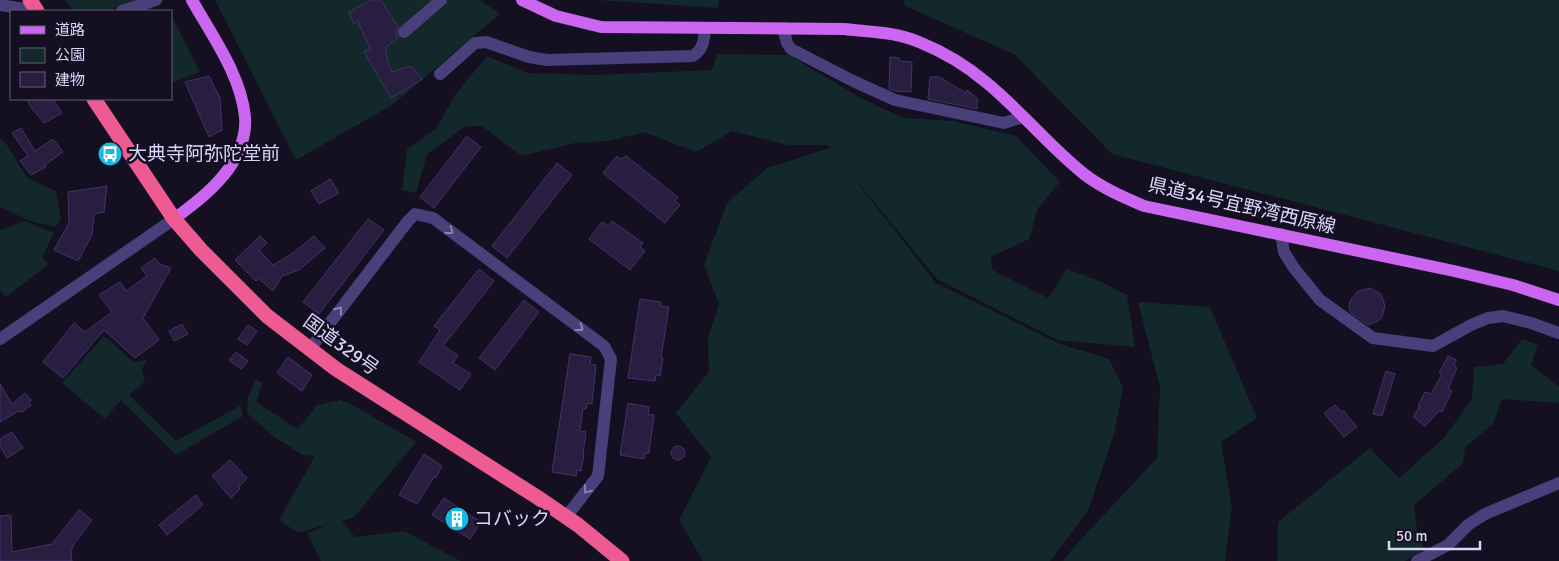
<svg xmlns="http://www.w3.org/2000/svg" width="1559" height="561" font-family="Signika,'Noto Sans JP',sans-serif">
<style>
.green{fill:#13282a}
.building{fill:#281e40;stroke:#423269}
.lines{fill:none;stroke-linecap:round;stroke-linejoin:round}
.minor{stroke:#483f7b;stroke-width:12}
.major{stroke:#ca66ef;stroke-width:12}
.highway{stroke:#ee5b93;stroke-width:15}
.oneway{stroke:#8b82b4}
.labels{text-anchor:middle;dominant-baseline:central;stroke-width:5;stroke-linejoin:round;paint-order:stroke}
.poi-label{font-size:19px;fill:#dcd4fa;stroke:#141021;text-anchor:start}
.street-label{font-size:19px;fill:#dcd4fa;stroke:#141021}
</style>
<rect width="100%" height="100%" fill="#141021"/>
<path class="green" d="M65,0H140L104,11H73Z
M215,0H480L500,14L392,105L296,160Z
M598,0H719L718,8Z
M904,0H1559V271L1112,154L1014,54L905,6Z
M171,15L200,72L174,82L171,81Z
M717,54L789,55L861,98L903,118L952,121L1016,136L1060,182L1038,208L1029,239L991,257L992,270L1048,298L1067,269L1102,282L1127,295L1135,347L1058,340L937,279L839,159L936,283L1060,344L1109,359L1123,388L1114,434L1088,511L1050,561H703L679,520L711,457L676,413L709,372L708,338L719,304L704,265L727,203L767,168L830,148L828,145H788L732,131L696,152L644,132L609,141L575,143L522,156L482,126H466L427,154L416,193L402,190L407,149L436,129L455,95L487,56L527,73L596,75L712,70Z
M0,138L7,145L27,178L56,191L61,220L55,227L28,220L0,207Z
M25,221L54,233L42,258L49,264L6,297L0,291V230Z
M1138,302L1210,307L1257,418L1221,442L1232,507L1225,561H1063L1073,548L1157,458L1160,387Z
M104,336L135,363L147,359L142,369L145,381L129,395L176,441L240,406L243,416L176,455L121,400L105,419L62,383Z
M1522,339L1538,345L1531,365L1559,387V403L1502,399L1493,424L1465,447L1463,463L1414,505L1417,530L1424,549L1405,561H1277L1278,522L1370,448L1399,478L1444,438L1472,399L1474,367L1503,364Z
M256,379L263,383L256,402L298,429L317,405L341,400L344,403L346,401L416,442L354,517L342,521L355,537L404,531L461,561H321L307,533L332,523L298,533L279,520L315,456L303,455L273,436L247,413L248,398Z"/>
<path class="building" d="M372,0H381L398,27L396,33L398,38L386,47L387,60L392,72L411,66L422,79L391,98L364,52L370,49L358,21L354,24L349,12Z
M890,57L899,58V61L912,62L911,92L895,91L889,89Z
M209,76L220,98L222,130L209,137L185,82Z
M930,77H939L966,93L967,90L977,98V109L928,99Z
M27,99H53L62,113L44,123L30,106Z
M21,128L35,151L53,139L63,152L45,165L46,167L31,175L20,161L28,156L12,133Z
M467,136L481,147L434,208L420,197Z
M617,156L621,159L626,156L678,197L675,201L680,205L665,223L603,173Z
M557,163L572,175L507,258L492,246Z
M330,179L339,193L319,204L311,191Z
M107,186L104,212L94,214L92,235L78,261L54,250L69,223L68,192Z
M368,219L384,230L319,314L303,302Z
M612,221L643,243L640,247L645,251L630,270L589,239L602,222L608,226Z
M260,236L267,243L259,250L273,265L293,253L314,236L325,248L299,270L282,276L273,291L259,279L256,281L235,260Z
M155,258L160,264L171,268L143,318L159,340L135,358L104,330L63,378L43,362L74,323L85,332L112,312L99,295L120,282L126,291L147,276L141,268Z
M479,269L494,281L443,346L458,355L453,363L471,374L460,390L419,362L440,330L434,326Z
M1370,288L1381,294L1385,306L1382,317L1378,321L1368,325L1350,312L1349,307L1350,301L1358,291Z
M640,299L661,302V306L669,307L661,358H663L660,376L656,375L655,381L628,378Z
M524,300L539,312L495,370L479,358Z
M182,324L188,334L174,341L169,331Z
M248,325L257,331L247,345L238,339Z
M236,352L248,361L241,369L229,360Z
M570,354L591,357L590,364L596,365L592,404L587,403L586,409L583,408L580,431L586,432L583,454H584L581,471L577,470L576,476L552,472Z
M1448,356L1456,360L1454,365L1457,368L1448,389L1452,391L1442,412L1439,411L1425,426L1413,417L1420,406H1418L1425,392L1431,394L1442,374L1439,373Z
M288,357L312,375L302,391L277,373Z
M1386,371L1395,374L1382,416L1373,414Z
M0,384L12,404L25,393L31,400L29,403L31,405L22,412L19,411L0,422V415L2,414L0,411Z
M628,403L649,407L648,414L654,415L649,453H645L644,459L620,455Z
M1335,405L1342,412L1344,411L1357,427L1344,437L1324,413Z
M12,432L23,448L7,458L0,446V439Z
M671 453a7 7 0 1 1 14 0a7 7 0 1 1-14 0Z
M424,454L442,466L436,477H434L417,504L399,495Z
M230,460L247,478L239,487L240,489L231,498L212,476Z
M196,495L203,505L167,535L159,525Z
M444,498L481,522L470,539L432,515Z
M79,510L92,520L74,544L71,551L72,561H0V516L11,515L12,552L52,544Z"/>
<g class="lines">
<path class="minor" d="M0,5L37,11
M122,11L156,0
M783,28L787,43L791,49L853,81L895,100L1004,123L1023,117
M404,32L441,0
M440,74L475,43L486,42L529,57L547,60L693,56C704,49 704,39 705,28
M1281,234L1284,252L1294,268L1320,300L1373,338L1433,346L1471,325L1488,318L1503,316L1531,323L1559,333
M0,339L174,219
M310,349L408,221L415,214L433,218L604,346L611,359L598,476L566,517
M1417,561L1448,545L1468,525L1485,514L1559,483"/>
<path class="major" d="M522,0L556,16L601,27L844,29C869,32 896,32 919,42C944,52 967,66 987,83C1021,111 1049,146 1084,174C1102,188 1123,197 1144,206L1454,271L1513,285L1559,300
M174,219C191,206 209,193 223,176C236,161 247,138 245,117C241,75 212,36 192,0"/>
<path class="highway" d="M30,0L37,11
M94,99L174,219L201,250L267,316L336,369L537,497L578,525L622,561"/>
</g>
<defs><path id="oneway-chevron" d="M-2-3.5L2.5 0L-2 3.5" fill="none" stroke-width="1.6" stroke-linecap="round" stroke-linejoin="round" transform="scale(1.25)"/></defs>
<g class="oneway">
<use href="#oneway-chevron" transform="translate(450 231) rotate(37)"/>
<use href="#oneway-chevron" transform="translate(339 310) rotate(-53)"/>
<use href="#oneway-chevron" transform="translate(580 328) rotate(37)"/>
<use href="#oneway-chevron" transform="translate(587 490) rotate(128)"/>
</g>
<defs>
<symbol id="bus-disc" viewBox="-11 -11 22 22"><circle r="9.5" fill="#18bae2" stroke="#141021"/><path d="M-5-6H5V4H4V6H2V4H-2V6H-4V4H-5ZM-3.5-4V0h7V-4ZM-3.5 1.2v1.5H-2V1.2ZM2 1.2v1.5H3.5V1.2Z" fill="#fff"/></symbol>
<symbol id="building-disc" viewBox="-11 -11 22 22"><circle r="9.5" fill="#18bae2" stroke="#141021"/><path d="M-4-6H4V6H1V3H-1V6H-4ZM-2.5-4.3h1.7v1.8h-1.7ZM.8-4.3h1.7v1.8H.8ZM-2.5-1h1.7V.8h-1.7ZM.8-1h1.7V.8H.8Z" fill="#fff"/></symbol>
</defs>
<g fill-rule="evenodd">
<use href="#bus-disc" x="96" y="140" width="28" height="28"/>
<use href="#building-disc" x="443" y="505" width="28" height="28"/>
</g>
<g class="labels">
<g class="poi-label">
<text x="128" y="154">大典寺阿弥陀堂前</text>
<text x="474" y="519">コバック</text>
</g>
<g class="street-label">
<text transform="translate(1242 206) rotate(13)">県道34号宜野湾西原線</text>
<text transform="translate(341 345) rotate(36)">国道329号</text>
</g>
</g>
<rect x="10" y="10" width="162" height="90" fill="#141021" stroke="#645e78"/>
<rect x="20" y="26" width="25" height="8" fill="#ca66ef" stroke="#645e78"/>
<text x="55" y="35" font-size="15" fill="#dcd4fa">道路</text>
<rect x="20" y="48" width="25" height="15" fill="#13282a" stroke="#645e78"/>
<text x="55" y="60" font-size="15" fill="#dcd4fa">公園</text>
<rect x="20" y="72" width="25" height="15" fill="#281e40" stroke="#645e78"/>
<text x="55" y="85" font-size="15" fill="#dcd4fa">建物</text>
<path d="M1389 541v8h91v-8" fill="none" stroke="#dcd4fa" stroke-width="2.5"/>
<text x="1396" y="541" font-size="15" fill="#dcd4fa" stroke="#141021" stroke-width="4" paint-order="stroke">50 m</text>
</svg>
